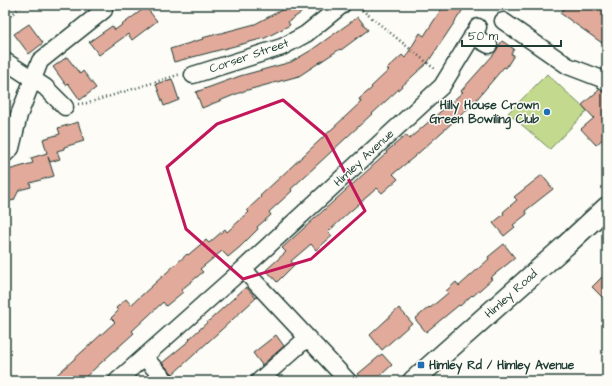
<svg xmlns="http://www.w3.org/2000/svg" width="612" height="386" font-family="'Architects Daughter',sans-serif">
<style>
.green{fill:#c3d98e;stroke:#718b61}
.building{fill:#e2aa9a;stroke:#1f3d34}
.lines{fill:none;stroke-linecap:round;stroke-linejoin:round}
.minor-casing{stroke:#1f3d34;stroke-width:19}
.major-casing{stroke:#1f3d34;stroke-width:23}
.path{stroke:#1f3d34;stroke-width:2.5;stroke-dasharray:1 3;stroke-linecap:butt}
.minor{stroke:#fdfcf7;stroke-width:16}
.major{stroke:#fdfcf7;stroke-width:20}
.marked{fill:none;stroke:#c2185b;stroke-width:3;stroke-linejoin:round}
.poi-dot{fill:#1f6fb2;stroke:#fdfcf7;stroke-width:1.5}
.labels{text-anchor:middle;dominant-baseline:central;stroke-width:3;stroke-linejoin:round;paint-order:stroke}
.street-label{font-size:12px;fill:#1f3d34;stroke:#fdfcf7}
.poi-label{font-size:12px;font-weight:bold;fill:#1f3d34;stroke:#fdfcf7;text-anchor:end}
</style>
<rect width="100%" height="100%" fill="#fdfcf7"/>
<filter id="ink" filterUnits="userSpaceOnUse"><feTurbulence type="fractalNoise" baseFrequency=".025" numOctaves="2"/><feDisplacementMap in="SourceGraphic" scale="8" xChannelSelector="R" yChannelSelector="G"/><feConvolveMatrix kernelMatrix="1 2 1 2 8 2 1 2 1" color-interpolation-filters="sRGB"/></filter>
<g filter="url(#ink)">
<path class="green" d="M547,74L587,111L550,149L508,113Z"/>
<path class="building" d="M291,5H312L288,22L290,25L265,38L174,62L170,49L203,39L202,38L255,24Z
M444,5H466L428,62L291,189L292,191L269,212L271,215L257,227L258,229L240,247L228,257L222,251L200,269L203,272L181,290L183,292L166,306L163,302L132,331L134,333L81,381H50L115,322L111,318L118,311L116,308L126,299L131,305L187,254L188,255L206,240L209,243L225,229L227,232L249,212L247,210L261,197L260,196L361,102L359,99L372,88L371,87L389,70L387,69L402,55L405,58L420,33L424,36Z
M567,5H597L607,12V36L602,43L560,13Z
M146,7L157,21L132,40L128,34L99,55L89,42L112,26L115,30Z
M358,17L368,30L341,50L340,49L299,76L244,91L202,108L196,92L240,76L291,62L310,51Z
M29,24L43,43L29,54L14,34Z
M502,41L514,49L511,54L514,55L506,68L504,67L471,106L414,157L393,174L398,179L382,193L377,188L345,216L328,232L332,236L316,250L311,244L291,261L294,265L277,282L266,270L286,252L282,248L387,153L386,152L406,135L409,139L463,92L461,91L494,54Z
M67,57L80,74L83,71L96,88L80,100L68,83L66,85L53,67Z
M172,79L179,100L164,106L156,84Z
M600,89L607,94V135L596,145L581,129L594,118L582,105Z
M78,122L84,141L64,147V149L57,151L60,159L50,162L48,157L54,176L30,183L31,187L19,190L14,200L5,203V171L33,163L31,158L47,153L43,139L60,134L58,128Z
M542,175L553,189L525,211L527,214L513,225L515,227L504,236L493,223L504,214L503,212L517,200L514,197Z
M504,244L515,258L490,278L492,279L473,296L472,295L460,306L459,305L426,332L415,319L429,307L430,308L448,293L446,291L456,282L459,286L489,259L488,257Z
M607,272V302L592,287Z
M246,287L256,298L173,374L162,363L190,340L189,339Z
M399,308L412,323L382,350L370,335Z
M276,335L284,346L262,365L253,353Z
M382,354L392,365L374,381H364L358,374Z"/>
<g class="lines">
<defs>
<path id="minor" d="M503,21L568,66L602,79L607,83
M472,36L489,45
M5,61L45,87L65,107
M193,75L282,47L306,34L342,5
M5,154L11,148L19,115L40,61L104,10
M243,269L348,381
M144,357L166,381
M117,381L243,269L442,86L478,27
M259,381L307,338"/>
<path id="major" d="M413,381L565,246L607,207"/>
</defs>
<use href="#minor" class="minor-casing"/>
<use href="#major" class="major-casing"/>
<path class="path" d="M356,5L436,70
M5,21L22,5
M78,104L88,103L181,74"/>
<use href="#minor" class="minor"/>
<use href="#major" class="major"/>
</g>
</g>
<path class="marked" d="M283,100L326,136L365,211L311,259L243,279L186,229L167,167L217,124Z"/>
<g class="poi-dot">
<circle cx="547" cy="112" r="4"/>
<rect x="417" y="361" width="8" height="8" rx="2"/>
</g>
<g class="labels">
<g class="street-label">
<text transform="translate(249 56) rotate(-19)">Corser Street</text>
<text transform="translate(364 158) rotate(-43)">Himley Avenue</text>
<text transform="translate(511 294) rotate(-42)">Himley Road</text>
</g>
<g class="poi-label">
<text x="539" y="105">Hilly House Crown<tspan x="539" dy="14">Green Bowiling Club</tspan></text>
<text x="429" y="365" text-anchor="start">Himley Rd / Himley Avenue</text>
</g>
</g>
<rect width="612" height="386" fill="none" stroke="#fdfcf7" stroke-width="20"/>
<rect x="10" y="10" width="592" height="366" fill="none" stroke="#1f3d34" stroke-width="1.5" filter="url(#ink)"/>
<path d="M462 40v6h99v-6" fill="none" stroke="#1f3d34" stroke-width="2"/>
<text x="468" y="40" font-size="12" fill="#1f3d34" stroke="#fdfcf7" stroke-width="3" paint-order="stroke">50 m</text>
</svg>
